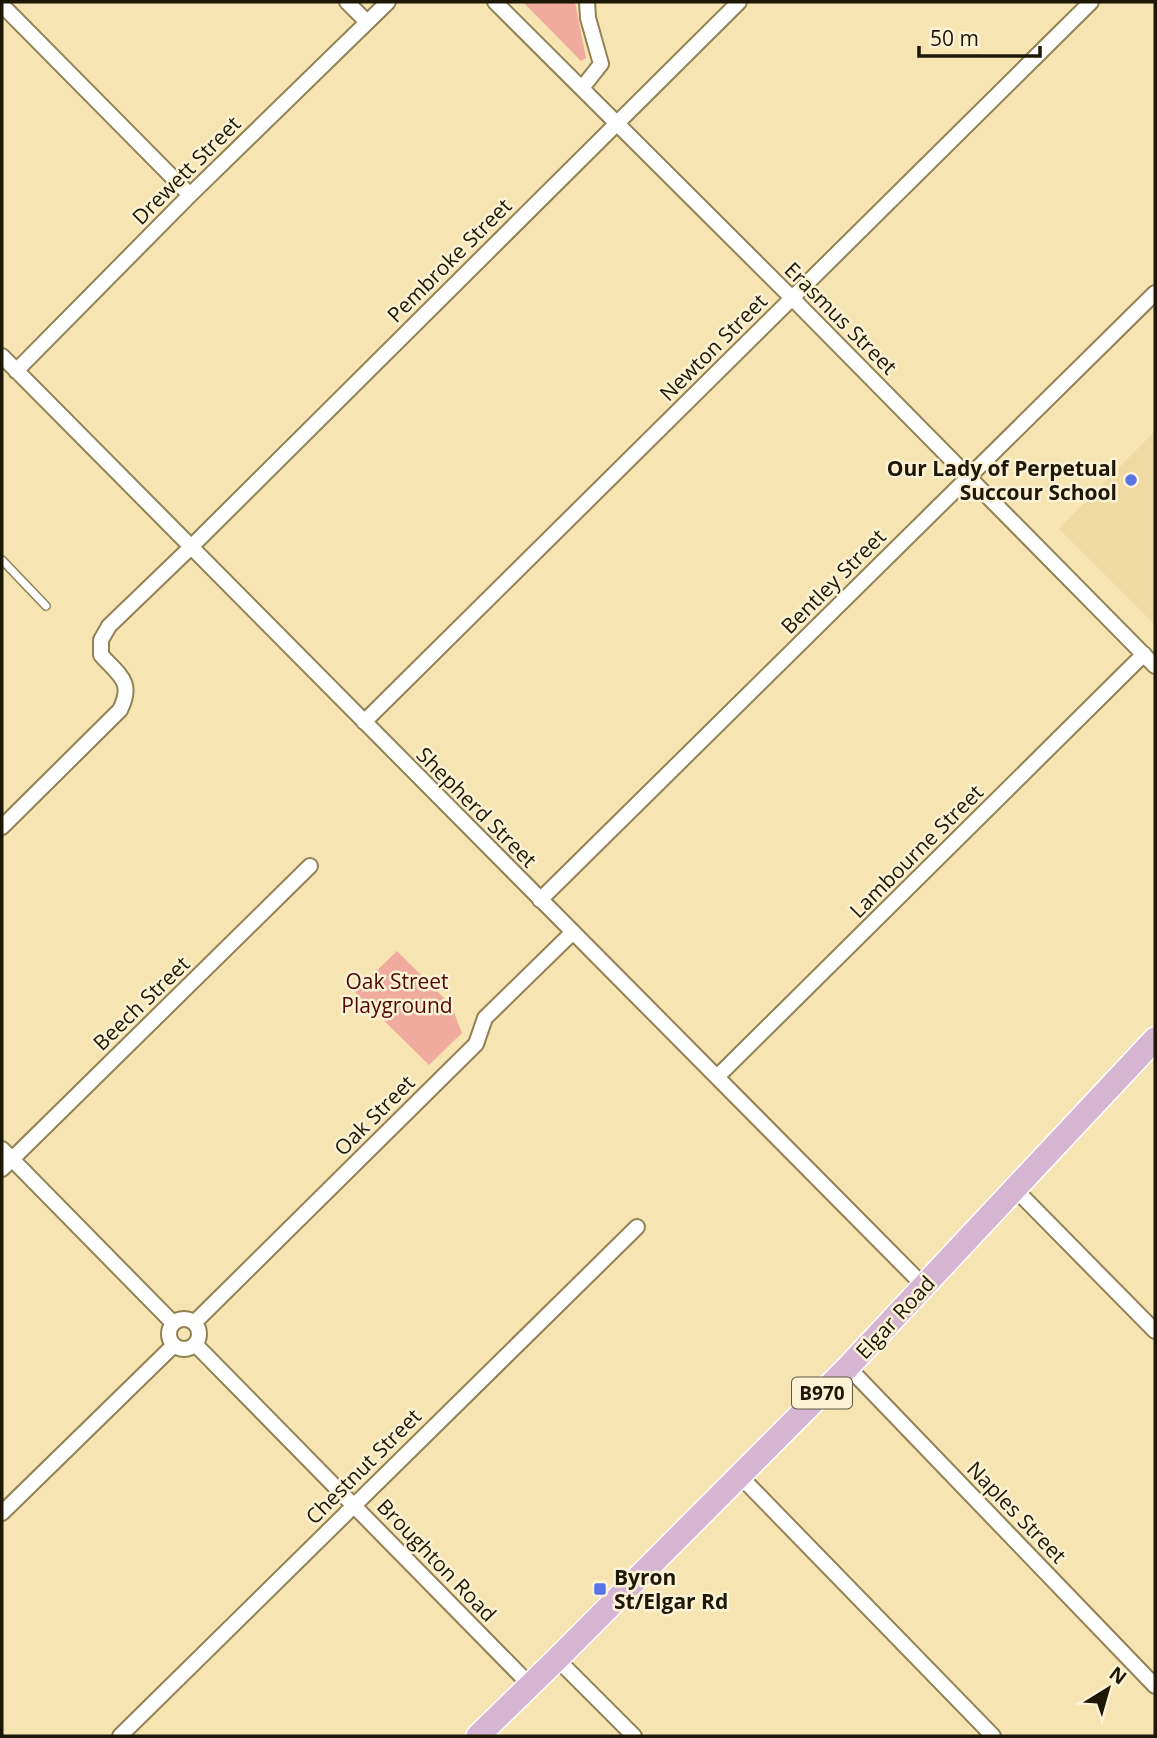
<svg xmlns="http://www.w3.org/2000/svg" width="1157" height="1738" font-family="'Open Sans',sans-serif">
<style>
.built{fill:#eedaa2}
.green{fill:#f1ab9e}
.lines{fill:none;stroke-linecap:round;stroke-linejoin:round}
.lane-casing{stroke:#918153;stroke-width:10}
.street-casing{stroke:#918153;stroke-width:18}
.primary-casing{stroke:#fff;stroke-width:26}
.lane{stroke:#fff;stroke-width:7}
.street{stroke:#fff;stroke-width:14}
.primary{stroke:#d6b5d2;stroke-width:23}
.poi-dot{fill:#5974ea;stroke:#fcf2d5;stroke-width:2.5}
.labels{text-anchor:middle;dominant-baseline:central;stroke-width:5;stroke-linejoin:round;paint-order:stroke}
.shield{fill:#fcf2d5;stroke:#605943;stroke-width:2}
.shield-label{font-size:19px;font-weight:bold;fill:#1d1705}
.street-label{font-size:21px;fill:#1d1705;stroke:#fcf2d5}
.poi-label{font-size:21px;font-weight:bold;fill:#1d1705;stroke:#fcf2d5;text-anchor:end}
.park-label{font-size:21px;fill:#520802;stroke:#fcf2d5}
</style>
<rect width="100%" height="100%" fill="#f6e4b3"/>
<path class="built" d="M1155,431V625L1059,529Z"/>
<path class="green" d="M523,2H575L586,58L581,61Z
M397,951L451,1005L462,1033L429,1065L355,992Z"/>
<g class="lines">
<defs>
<path id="lane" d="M2,560L46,606"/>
<path id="street" d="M347,2L367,22
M495,2L792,298L1155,666
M2,5L190,195
M582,88L601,64L588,18L587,2
M2,356L924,1286
M16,371L190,195L388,2
M364,722L1091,2
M2,827L120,710C134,682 120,676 101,655V640L109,626L190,548L739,2
M540,900L1155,293
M717,1077L1144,654
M2,1149L173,1323
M2,1169L310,866
M1015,1189L1155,1331
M169 1334a15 15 0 1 1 30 0a15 15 0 1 1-30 0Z
M195,1322L476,1044L485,1018L573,932
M195,1344L531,1686
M848,1367L1155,1686
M740,1476L993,1736
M2,1513L174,1345
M557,1659L634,1736
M120,1736L637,1227"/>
<path id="primary" d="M478,1736L557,1659L848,1367L1155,1039"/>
</defs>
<use href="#lane" class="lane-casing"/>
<use href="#street" class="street-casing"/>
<use href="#primary" class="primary-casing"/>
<use href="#lane" class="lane"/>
<use href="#street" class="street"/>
<use href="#primary" class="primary"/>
</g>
<g class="poi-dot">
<circle cx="1131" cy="480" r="7"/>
<rect x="593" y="1582" width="14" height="14" rx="3.5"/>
</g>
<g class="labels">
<rect class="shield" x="792" y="1377.5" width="60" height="31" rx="5"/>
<g class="shield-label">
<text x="822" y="1393">B970</text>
</g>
<g class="street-label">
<text transform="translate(186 170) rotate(-45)">Drewett Street</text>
<text transform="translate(449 260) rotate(-45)">Pembroke Street</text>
<text transform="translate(841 318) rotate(45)">Erasmus Street</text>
<text transform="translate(713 347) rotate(-45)">Newton Street</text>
<text transform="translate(833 581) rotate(-45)">Bentley Street</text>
<text transform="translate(477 807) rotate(45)">Shepherd Street</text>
<text transform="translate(916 851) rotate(-45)">Lambourne Street</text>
<text transform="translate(141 1003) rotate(-44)">Beech Street</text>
<text transform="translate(374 1115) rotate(-45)">Oak Street</text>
<text transform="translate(895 1317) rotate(-47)">Elgar Road</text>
<text transform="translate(363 1466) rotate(-45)">Chestnut Street</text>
<text transform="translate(1017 1512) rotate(46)">Naples Street</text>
<text transform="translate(437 1560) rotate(46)">Broughton Road</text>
</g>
<g class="poi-label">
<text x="1117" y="468">Our Lady of Perpetual<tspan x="1117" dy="24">Succour School</tspan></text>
<text x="614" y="1577" text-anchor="start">Byron<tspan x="614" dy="24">St/Elgar Rd</tspan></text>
</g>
<g class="park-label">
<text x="397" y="981">Oak Street<tspan x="397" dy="24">Playground</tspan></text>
</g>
</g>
<rect width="1157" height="1738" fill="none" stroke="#1d1705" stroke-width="7"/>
<g transform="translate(1108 1689) rotate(37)" stroke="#fcf2d5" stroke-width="5" paint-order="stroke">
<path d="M0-5L12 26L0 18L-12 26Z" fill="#1d1705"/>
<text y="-10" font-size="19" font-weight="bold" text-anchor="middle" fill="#1d1705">N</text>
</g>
<path d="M919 46v10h121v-10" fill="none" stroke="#1d1705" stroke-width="3.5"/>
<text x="930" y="46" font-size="21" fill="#1d1705" stroke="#fcf2d5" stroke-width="5" paint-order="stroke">50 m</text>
</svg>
